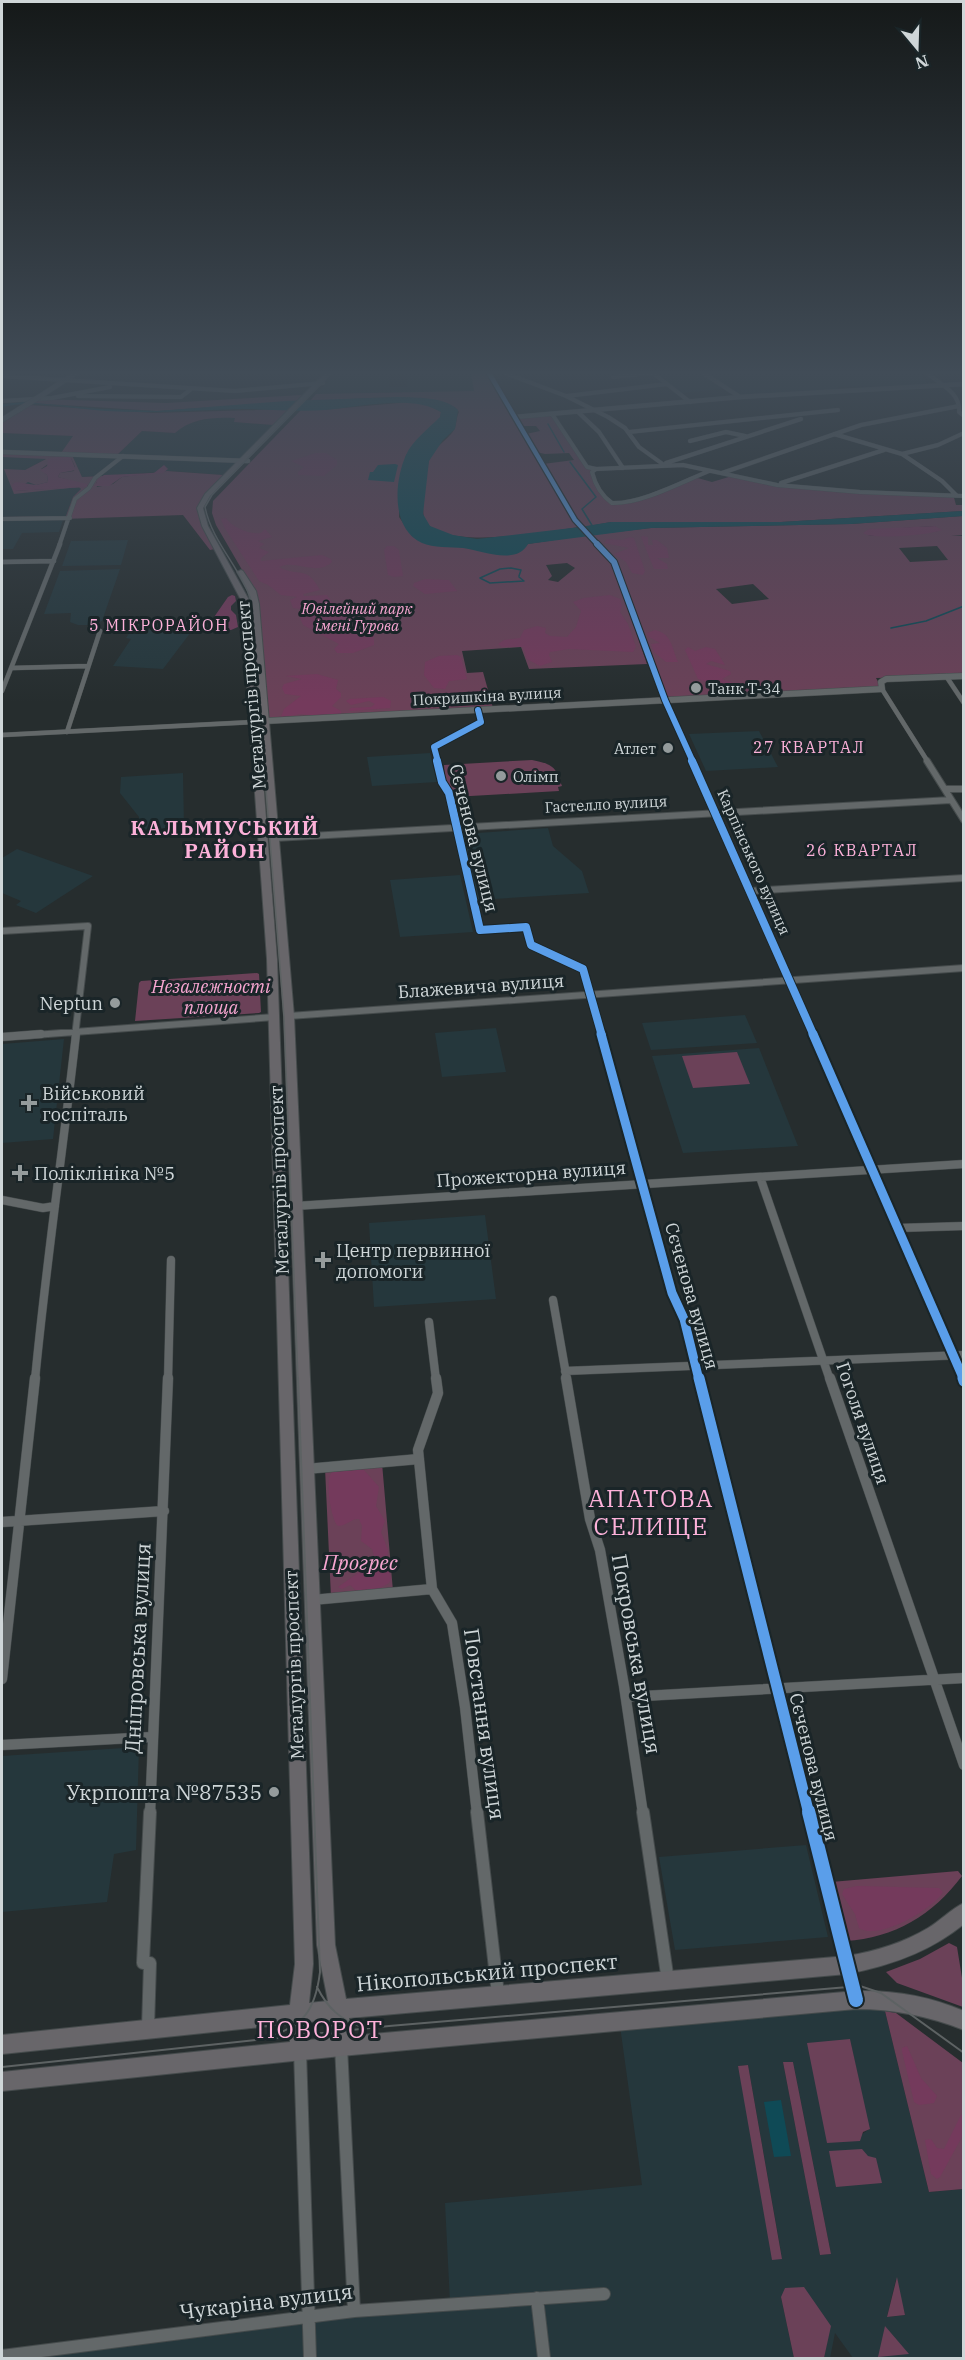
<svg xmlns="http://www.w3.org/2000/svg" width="965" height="2360" font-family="'IBM Plex Serif',serif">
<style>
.built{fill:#25373c;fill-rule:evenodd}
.green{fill:#6b4158;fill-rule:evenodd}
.forest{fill:#743a5c}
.water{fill:#0f4a56}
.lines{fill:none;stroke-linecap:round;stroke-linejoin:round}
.stream{stroke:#0f4a56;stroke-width:1.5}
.minor-far5-casing{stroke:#454b4c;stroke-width:4.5}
.minor-far4-casing{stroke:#454b4c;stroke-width:5}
.minor-far3-casing{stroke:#454b4c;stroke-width:8}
.minor-far2-casing{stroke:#454b4c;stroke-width:9}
.minor-far1-casing{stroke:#454b4c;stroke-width:11}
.minor-casing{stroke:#454b4c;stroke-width:14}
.tertiary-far4-casing{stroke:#454b4c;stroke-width:5}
.tertiary-far3-casing{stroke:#454b4c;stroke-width:7}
.tertiary-far2-casing{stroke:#454b4c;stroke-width:9}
.tertiary-far1-casing{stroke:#454b4c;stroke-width:10}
.tertiary-casing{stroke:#454b4c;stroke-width:13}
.secondary-casing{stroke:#454b4c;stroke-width:6}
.primary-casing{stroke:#454b4c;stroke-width:2}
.minor-far5{stroke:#636869;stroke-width:4}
.minor-far4{stroke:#636869;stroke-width:4.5}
.minor-far3{stroke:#636869;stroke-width:6}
.minor-far2{stroke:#636869;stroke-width:8}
.minor-far1{stroke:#636869;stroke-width:10}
.minor{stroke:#636869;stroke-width:12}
.tertiary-far4{stroke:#636869;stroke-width:4.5}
.tertiary-far3{stroke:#636869;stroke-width:6}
.tertiary-far2{stroke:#636869;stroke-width:8}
.tertiary-far1{stroke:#636869;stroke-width:9}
.tertiary{stroke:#636869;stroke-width:11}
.secondary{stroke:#626467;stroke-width:5}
.primary{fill:#68666a;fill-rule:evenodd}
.tram-far1{stroke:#5d6263;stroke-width:1.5}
.tram{stroke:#5d6263;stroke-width:2}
.secondary-bridge-casing{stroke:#454b4c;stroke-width:6;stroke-linecap:butt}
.secondary-bridge{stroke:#626467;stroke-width:5}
.cycleway-far5-casing{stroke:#1a2528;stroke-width:7}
.cycleway-far4-casing{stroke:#1a2528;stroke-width:8}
.cycleway-far3-casing{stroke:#1a2528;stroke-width:10}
.cycleway-far2-casing{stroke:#1a2528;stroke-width:13}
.cycleway-far1-casing{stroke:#1a2528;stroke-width:15}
.cycleway-casing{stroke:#1a2528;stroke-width:18}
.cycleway-far5{stroke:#5a9eea;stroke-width:4.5}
.cycleway-far4{stroke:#5a9eea;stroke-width:6}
.cycleway-far3{stroke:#5a9eea;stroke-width:8}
.cycleway-far2{stroke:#5a9eea;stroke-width:9}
.cycleway-far1{stroke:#5a9eea;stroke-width:11}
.cycleway{stroke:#5a9eea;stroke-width:14}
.poi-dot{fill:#949b9c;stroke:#1a2528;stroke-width:2}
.labels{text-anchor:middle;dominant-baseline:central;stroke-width:6;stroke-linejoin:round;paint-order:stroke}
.far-park-label{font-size:15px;font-style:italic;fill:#f7a6d1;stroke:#1a2528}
.far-poi-label{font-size:15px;fill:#cfd6d8;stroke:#1a2528;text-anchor:start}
.far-street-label{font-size:15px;fill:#cfd6d8;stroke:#1a2528}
.far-neighbourhood-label{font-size:16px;letter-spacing:1.5px;fill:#fcb1d9;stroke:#1a2528}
.street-label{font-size:18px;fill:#cfd6d8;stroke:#1a2528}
.park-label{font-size:18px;font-style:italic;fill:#f7a6d1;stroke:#1a2528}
.poi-label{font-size:18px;fill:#cfd6d8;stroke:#1a2528;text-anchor:start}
.far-district-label{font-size:20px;font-weight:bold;letter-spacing:1.5px;fill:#fcb1d9;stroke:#1a2528}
.near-park-label{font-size:21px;font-style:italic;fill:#f7a6d1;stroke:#1a2528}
.near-street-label{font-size:21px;fill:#cfd6d8;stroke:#1a2528}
.near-poi-label{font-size:21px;fill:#cfd6d8;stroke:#1a2528;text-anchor:end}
.near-neighbourhood-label{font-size:24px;letter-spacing:1.5px;fill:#fcb1d9;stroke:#1a2528}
</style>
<rect width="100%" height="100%" fill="#262d2e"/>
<path class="built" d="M336,373H389V387H407V373H471L474,391L316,394Z
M656,373H920L928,385L837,387L838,390L742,396L729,388L682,393Z
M214,417L236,418L235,422L273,425L239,459L117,455L142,431L175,433L184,425Z
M2,433L74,436L61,453L2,451Z
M72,455L238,461L223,475L172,471L82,477Z
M2,457L47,458L25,470L80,487L81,489L73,497L66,516L2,517Z
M63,520L59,532L22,533L13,549H2V521Z
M128,540L121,565L62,566L71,541Z
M120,569L102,621L92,625H78L70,622L71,613L44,614L60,571Z
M132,629L191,632L163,669L113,666L131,639L126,638Z
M759,731L778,767L706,771L689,734Z
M430,753L437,782L372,786L367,757Z
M183,773L184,827L138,830L139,817L120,793L121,777Z
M548,828L553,846L582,871L589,893L478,900L463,834Z
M17,849L79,871L93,876L36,913L16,905L21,901L2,893V858Z
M460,875L473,932L400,937L390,880Z
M745,1015L757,1043L651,1050L642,1023Z
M496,1028L506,1072L442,1077L435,1033Z
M64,1039L53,1139L2,1143V1044Z
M759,1048L798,1146L683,1153L652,1056Z
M485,1215L496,1299L374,1307L369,1223Z
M139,1747L136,1850L114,1854L107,1902L2,1912V1756Z
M806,1845L828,1937L675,1950L659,1857Z
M848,2006L885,2011L929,2192L963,2189V2358H853L835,2333L830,2358H824L830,2326L781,2297L794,2358H2L450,2302L445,2203L642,2185L620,2026ZM850,2039L869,2129L860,2136ZM783,2062H793L831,2254L820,2255ZM748,2065L782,2258L738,2066ZM896,2279L905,2315L888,2317L887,2316Z"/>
<path class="green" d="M471,373H487L580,527C550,531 441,552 425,520C420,510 426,473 429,461C432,448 447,441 454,430C457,424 456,418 459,412C447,388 336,401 310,401L316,394L474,391Z
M302,395L296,401L157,411L32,403L37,399L166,403Z
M410,402L426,404L441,412L440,418L406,455L399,485V517L412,536L500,555L518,553L528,544L587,535L613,565L647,664L529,669L521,647L462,651L467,673L483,672L493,708L268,720L252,587L216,525L212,513L213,501L302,409L321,410ZM567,563L575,568L558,582L548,580L552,576L546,565Z
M28,405L153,413L289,409L273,425L234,422L235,418C213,417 192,418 175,433L142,431L117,455L61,453L73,436L2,433V421Z
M553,415L587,467L596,469L592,475L609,502L631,501L694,477L712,482L732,476L767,483L860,492L953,494L956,505H963V511L781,522H611L583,527L543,464L574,460L569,453L545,454L536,452L526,434L540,431L536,426H521L516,418Z
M2,453L72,455L82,477L103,476L96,483L97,487L113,484L122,477L167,471L223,475C191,509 193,508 215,549L210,550L183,515L2,521V517L66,516L73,497L81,489L79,487L14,494L4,469L25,470L46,459L2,457ZM71,458L75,467L74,471L60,473L58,477L89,486L14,491L28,482L36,485L48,482L47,475L41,469L48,464Z
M963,516V535L951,536H963V676L876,678L882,689L665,700L615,565L590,535L651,528L851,524ZM935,526L938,531L868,536L903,528ZM937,546L948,560L910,562L899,548ZM753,584L769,599L732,604L716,589Z
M532,760C553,764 556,767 562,786L558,787L559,791L453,797L445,780L444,765Z
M257,973L259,974L261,1012L259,1013L135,1021L139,983L141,981Z
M737,1052L750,1084L693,1088L682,1056Z
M382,1463L393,1591L331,1597L325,1468Z
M958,1871L962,1876C933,1915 894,1938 846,1941L831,1882Z
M949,1943L957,1947L963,1984V2007L897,1983L886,1972L920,1959Z
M885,2011L896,2013L963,2063V2189L929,2192Z
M850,2039L870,2129L863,2132L860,2141L827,2143L807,2043Z
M783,2062H793L831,2254L820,2255Z
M748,2065L782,2259L772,2260L738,2066Z
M862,2149L868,2156L876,2158L882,2183L836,2187L829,2151Z
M897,2277L905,2315L887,2317Z
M804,2287L831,2326L824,2358H794L781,2297L785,2288Z
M885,2326L909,2354L878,2357Z"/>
<path class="forest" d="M316,453H326L337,460V465L324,476L298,475V472L304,467L291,461Z
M62,456L71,458L76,470L60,473L58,477L87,484L88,487L14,491L12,485L16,482L36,485L48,482L47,475L40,470L47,466L48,459Z
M164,465L168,469L163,473L122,477L109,486H95L98,479L104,475L154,473Z
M226,518C231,527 251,535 261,533L265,529L272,537L258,541L264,544L259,548L269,552L261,558V561L322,555L331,559L332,562C315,577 297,559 279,567C299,578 306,564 320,590L303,594L304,596L327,595L332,602L356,607L357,613L335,623L334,627C345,636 361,627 374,635V645L353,653H337L334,649L339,644L303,625L300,618L307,610L293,608L290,600L297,597L281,595L268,585L259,581L224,527L221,519Z
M935,526L942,530C931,535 871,540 863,533L869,529Z
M643,536L648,537V545H653L652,540H657L667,548L669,558H657L667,564L668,569H654L641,537Z
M630,537L634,538L645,571L643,575L632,573L626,562L614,554L629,548L604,543L607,539L622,540Z
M387,546H394L399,550L403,576L394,577L388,575L384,550Z
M425,579L449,580L457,591L425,594L413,586L414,583Z
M232,595L235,596L236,601L231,606V610L236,615L238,627L231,630L216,629L212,620L228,597Z
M610,595L620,599L622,606L620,612L628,624L636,647L633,652L569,649L550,652L549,655L552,662L540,666L527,659L523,647H502L498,644L504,640L520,638L524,630L537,626L546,628L545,633L550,636L567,637L576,627L581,611L573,602L584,598Z
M655,630C673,634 672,650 678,662H666L654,652L651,644L660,643L649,637L647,633Z
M688,647L695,651L706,647L715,649L725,665L711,661L706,664L730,671L731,674L722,679L733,683L734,687L728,689L698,679L685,650Z
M457,655L461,657L467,679L449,681L445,689L434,688L424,675L425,662L439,656Z
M317,674L338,680L336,689L341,693V697L332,706L341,711V714L318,716L301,714L281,717L284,709L301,696L285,694L282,688L284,684L302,679L286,676Z
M383,697L391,701L390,708L350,711L349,710L351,708L371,707L375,704L369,701L351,705L346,701L350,699Z
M338,1469H363L379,1487L376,1506L385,1521L381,1532L388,1550L387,1561L391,1578L389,1583L378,1589L359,1593L350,1585L342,1589L338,1587L368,1566L374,1556L372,1549L361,1541L362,1526L359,1519C352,1518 346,1526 338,1526C331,1519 326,1485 330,1476C332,1471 334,1471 338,1469Z
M857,1886L939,1888L943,1892C932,1910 878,1941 859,1928L855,1914L842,1894L844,1889Z
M907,2046L921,2078L937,2096L934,2103L919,2105L914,2102L902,2051V2048Z
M961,2115H963V2135L940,2177L937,2179L931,2174L925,2140L931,2139L937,2148L944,2149Z"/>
<path class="water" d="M398,397C416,398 444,396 458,410L455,429L443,440L429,461L423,514L430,526L453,535L477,539L580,527L611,522H781L963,511V516L851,524L651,528L528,544C516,566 481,550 463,548C451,547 433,548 422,543C391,529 394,482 406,455C412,441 429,428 440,417L441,412C413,394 357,407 325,410C298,412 270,409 242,409C197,410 152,414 106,411C72,409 34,399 2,407V404L23,402L101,409L157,411L286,401Z
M395,464L398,465L394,482L368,480L370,472H373L378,465Z
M781,2100L791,2156L774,2157L764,2102Z"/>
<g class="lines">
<path class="stream" d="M548,424L564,452
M570,462L596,497L582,509L593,527
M519,576L521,570L511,568L500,569L480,578L490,583L524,581L519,577
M891,628L926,621L964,606"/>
<defs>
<path id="minor-far5" d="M505,373L566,396L608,417L625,428L639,447L664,465
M653,373L690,402
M703,373L740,397
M927,373C940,384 961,393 959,412L964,416
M2,376L235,391L323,383
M613,377L650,373
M78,396L181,397L190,390
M567,396L667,384
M2,401L52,398L110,387
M578,412L599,432L623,468
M552,414L587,467L596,469L683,465L777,485L860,492L964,496
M629,432L838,410
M834,434L902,454L942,481L956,495
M690,441L726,432L745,436
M902,454L938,445L964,433
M666,463L801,419
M596,469L592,472C595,484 602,496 612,503C641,504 682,482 709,471
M722,473L861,425L959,406
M781,483L884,450
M2,519L70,518
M59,546L75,499L89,488L95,478L123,456"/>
<path id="minor-far4" d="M2,562L54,561
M12,668L88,666
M946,676L964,703
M882,689L928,762
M2,691L60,544
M67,732L100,631
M2,735L254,722
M438,762L434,747L481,722L478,710"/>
<path id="minor-far3" d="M437,761L442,782L449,793L480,930L526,927L531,945L583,969L602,1036
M927,761L964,820
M945,789H964
M275,838L951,800
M750,891L964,878
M2,931L88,926L75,1036
M289,1016L964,968
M21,1036L275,1017"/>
<path id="minor-far2" d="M601,1034L672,1293L684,1319L699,1380
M2,1037L41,1034
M760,1177L830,1380
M2,1200L43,1208L55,1206
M295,1206L964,1164
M898,1228L964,1226
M553,1300L567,1380
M429,1322L436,1380
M565,1371L964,1355
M35,1380C46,1264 63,1150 76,1034
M168,1380L171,1260"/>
<path id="minor-far1" d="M436,1378L438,1393L418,1450L432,1589L452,1623L465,1707L477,1814
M566,1378L590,1519L600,1550L624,1686L643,1814
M699,1378L808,1814
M830,1378L964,1765
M306,1469L419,1459
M2,1522L164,1511
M312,1600L432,1589
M2,1679L35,1378
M626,1697L964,1678
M2,1745L152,1737
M150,1814L168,1378"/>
<path id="minor" d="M477,1812L498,1994
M643,1812L668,1981
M808,1812L855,1999
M148,2028L150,1963H143L150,1812
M341,2046L354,2311
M300,2051L310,2358
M537,2298L544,2358
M2,2356L354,2311L604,2294"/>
<path id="tertiary-far4" d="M489,373L575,520L599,546
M515,417L740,397L964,384
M2,452L248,461"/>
<path id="tertiary-far3" d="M597,544L614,562L665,700L693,762
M265,721L882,689L881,682L886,679L964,676"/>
<path id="tertiary-far2" d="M692,761L814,1036"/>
<path id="tertiary-far1" d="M813,1034L964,1380"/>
<path id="tertiary" d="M963,1378L964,1381"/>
<path id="secondary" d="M39,397L76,373
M2,420L18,410"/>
<path id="primary" d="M325,373H331L210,496L203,508L208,526L249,600L277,959L313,1964L309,2003L328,2001L317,1945L284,1016L251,604L248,591L237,572L241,570L243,571L256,591L259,604L294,1016L335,1945L346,1999L847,1956C876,1951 903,1943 928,1928C940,1921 951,1909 964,1903V1924C930,1952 889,1966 847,1974L349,2018L350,2036L856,1991C894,1990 929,1996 964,2011V2030C928,2016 894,2009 856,2009L341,2056L2,2091V2072L290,2042V2024L2,2054V2035L290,2005L295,1964L267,959L241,600L202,526L197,508L205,494ZM330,2020L331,2038L309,2040V2022Z"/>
</defs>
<use href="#minor-far5" class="minor-far5-casing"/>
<use href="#minor-far4" class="minor-far4-casing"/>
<use href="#minor-far3" class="minor-far3-casing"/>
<use href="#minor-far2" class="minor-far2-casing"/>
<use href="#minor-far1" class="minor-far1-casing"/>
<use href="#minor" class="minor-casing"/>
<use href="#tertiary-far4" class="tertiary-far4-casing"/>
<use href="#tertiary-far3" class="tertiary-far3-casing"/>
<use href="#tertiary-far2" class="tertiary-far2-casing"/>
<use href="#tertiary-far1" class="tertiary-far1-casing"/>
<use href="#tertiary" class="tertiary-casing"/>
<use href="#secondary" class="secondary-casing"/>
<use href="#primary" class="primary-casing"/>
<use href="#minor-far5" class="minor-far5"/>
<use href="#minor-far4" class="minor-far4"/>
<use href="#minor-far3" class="minor-far3"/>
<use href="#minor-far2" class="minor-far2"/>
<use href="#minor-far1" class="minor-far1"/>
<use href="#minor" class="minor"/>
<use href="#tertiary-far4" class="tertiary-far4"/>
<use href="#tertiary-far3" class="tertiary-far3"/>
<use href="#tertiary-far2" class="tertiary-far2"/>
<use href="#tertiary-far1" class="tertiary-far1"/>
<use href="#tertiary" class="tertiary"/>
<use href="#secondary" class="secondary"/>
<use href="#primary" class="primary"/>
<path class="tram-far1" d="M298,1380L284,1017L251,600C240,567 212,542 205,507L212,495L332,373"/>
<path class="tram" d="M317,1987C327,2007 340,2020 362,2027
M263,2039C302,2027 315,2013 320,1972L298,1378
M2,2067L389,2026L860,1986L881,1993L964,2053"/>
<defs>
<path id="secondary-bridge" d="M18,410L39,397"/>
</defs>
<use href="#secondary-bridge" class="secondary-bridge-casing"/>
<use href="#secondary-bridge" class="secondary-bridge"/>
<defs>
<path id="cycleway-far5" d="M489,373L575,520L599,546"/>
<path id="cycleway-far4" d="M597,544L614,562L665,700L693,762
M438,762L434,747L481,722L478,710"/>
<path id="cycleway-far3" d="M437,761L442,782L449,793L480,930L526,927L531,945L583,969L602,1036
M692,761L814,1036"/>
<path id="cycleway-far2" d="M601,1034L672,1293L684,1319L699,1380
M813,1034L964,1380"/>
<path id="cycleway-far1" d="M699,1378L809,1814
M963,1378L964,1381"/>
<path id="cycleway" d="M809,1812L856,2000"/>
</defs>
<use href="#cycleway-far5" class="cycleway-far5-casing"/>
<use href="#cycleway-far4" class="cycleway-far4-casing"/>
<use href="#cycleway-far3" class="cycleway-far3-casing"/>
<use href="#cycleway-far2" class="cycleway-far2-casing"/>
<use href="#cycleway-far1" class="cycleway-far1-casing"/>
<use href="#cycleway" class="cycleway-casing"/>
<use href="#cycleway-far5" class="cycleway-far5"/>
<use href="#cycleway-far4" class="cycleway-far4"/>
<use href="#cycleway-far3" class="cycleway-far3"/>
<use href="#cycleway-far2" class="cycleway-far2"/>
<use href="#cycleway-far1" class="cycleway-far1"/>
<use href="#cycleway" class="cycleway"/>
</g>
<linearGradient id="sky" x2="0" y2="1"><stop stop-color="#151919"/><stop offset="0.53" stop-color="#414c57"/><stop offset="1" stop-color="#414c57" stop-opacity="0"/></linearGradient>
<rect width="965" height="703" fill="url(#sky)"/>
<g class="poi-dot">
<circle cx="696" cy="688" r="6"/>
<circle cx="668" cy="748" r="6"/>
<circle cx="501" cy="776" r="6"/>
<circle cx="115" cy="1003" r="6"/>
<path d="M26 1094h6v6h6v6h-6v6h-6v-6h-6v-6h6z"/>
<path d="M17 1164h6v6h6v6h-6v6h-6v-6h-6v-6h6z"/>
<path d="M320 1251h6v6h6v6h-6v6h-6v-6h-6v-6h6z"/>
<circle cx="274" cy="1792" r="6"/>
</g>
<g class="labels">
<g class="far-park-label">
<text x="357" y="608">Ювілейний парк<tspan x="357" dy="17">імені Гурова</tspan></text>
</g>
<g class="far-poi-label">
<text x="708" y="688">Танк Т-34</text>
<text x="656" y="748" text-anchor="end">Атлет</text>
<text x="513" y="776">Олімп</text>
</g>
<g class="far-street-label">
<text transform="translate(487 696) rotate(-3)">Покришкіна вулиця</text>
<text transform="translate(606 804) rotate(-3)">Гастелло вулиця</text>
<text transform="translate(754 862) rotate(66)">Карпінського вулиця</text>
</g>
<g class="far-neighbourhood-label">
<text x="159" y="625">5 МІКРОРАЙОН</text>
<text x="809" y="747">27 КВАРТАЛ</text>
<text x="862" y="850">26 КВАРТАЛ</text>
</g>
<g class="street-label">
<text transform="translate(251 695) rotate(-95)">Металургів проспект</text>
<text transform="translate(474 838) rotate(76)">Сєченова вулиця</text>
<text transform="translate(481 986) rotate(-4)">Блажевича вулиця</text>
<text transform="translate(531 1174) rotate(-4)">Прожекторна вулиця</text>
<text transform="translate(279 1180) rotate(-92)">Металургів проспект</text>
<text transform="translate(692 1296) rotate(74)">Сєченова вулиця</text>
<text transform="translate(863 1423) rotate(71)">Гоголя вулиця</text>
<text transform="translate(294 1665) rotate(-92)">Металургів проспект</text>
<text transform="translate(814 1767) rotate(76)">Сєченова вулиця</text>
</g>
<g class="park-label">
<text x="211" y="986">Незалежності<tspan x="211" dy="21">площа</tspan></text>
</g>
<g class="poi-label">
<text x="103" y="1003" text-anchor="end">Neptun</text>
<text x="42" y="1093">Військовий<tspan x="42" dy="21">госпіталь</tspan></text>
<text x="34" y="1173">Поліклініка №5</text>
<text x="336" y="1250">Центр первинної<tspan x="336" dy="21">допомоги</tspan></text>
</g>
<g class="far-district-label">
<text x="225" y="827">КАЛЬМІУСЬКИЙ<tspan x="225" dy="23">РАЙОН</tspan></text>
</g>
<g class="near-park-label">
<text x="360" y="1562">Прогрес</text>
</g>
<g class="near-street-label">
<text transform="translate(137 1648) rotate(-87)">Дніпровська вулиця</text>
<text transform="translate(637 1654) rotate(80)">Покровська вулиця</text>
<text transform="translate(485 1724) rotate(82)">Повстання вулиця</text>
<text transform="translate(487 1972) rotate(-5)">Нікопольський проспект</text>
<text transform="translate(266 2301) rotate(-7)">Чукаріна вулиця</text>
</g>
<g class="near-poi-label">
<text x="262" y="1792">Укрпошта №87535</text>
</g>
<g class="near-neighbourhood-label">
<text x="651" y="1498">АПАТОВА<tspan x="651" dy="28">СЕЛИЩЕ</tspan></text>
<text x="320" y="2029">ПОВОРОТ</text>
</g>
</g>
<rect width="965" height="2360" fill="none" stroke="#cfd6d8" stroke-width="6"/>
<g transform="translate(917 48) rotate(161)" stroke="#1a2528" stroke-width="4.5" paint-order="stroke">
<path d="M0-4.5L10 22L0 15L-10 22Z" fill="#cfd6d8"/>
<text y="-9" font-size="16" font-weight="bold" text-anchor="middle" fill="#cfd6d8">N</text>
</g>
</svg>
